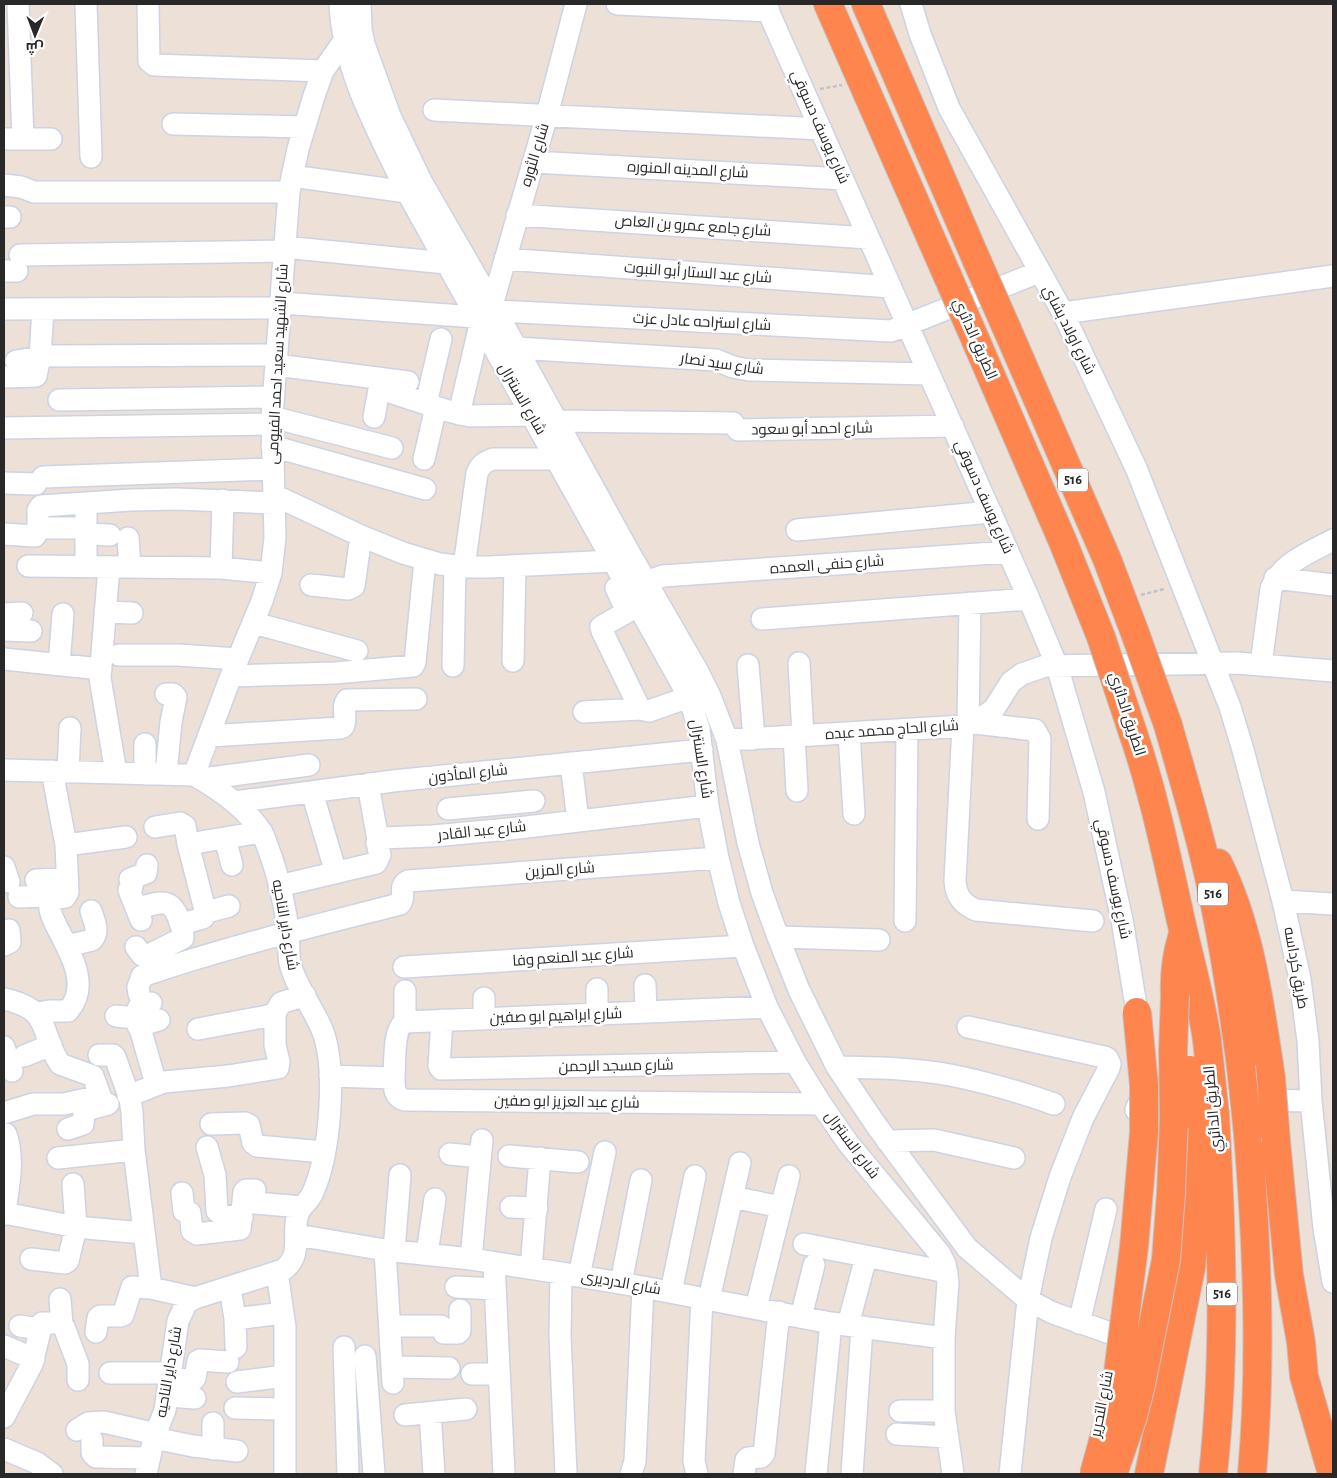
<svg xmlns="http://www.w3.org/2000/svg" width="1337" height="1478" font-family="'Alegreya Sans',Cairo,sans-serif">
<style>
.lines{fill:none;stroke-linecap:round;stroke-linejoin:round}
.minor-casing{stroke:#ccd3e3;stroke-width:24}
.highway-casing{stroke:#c3c3c3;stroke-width:30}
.path{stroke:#c3c3c3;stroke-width:2.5;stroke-dasharray:4 2.5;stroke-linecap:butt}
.minor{stroke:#fff;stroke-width:21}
.highway{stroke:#ff854f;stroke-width:28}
.highway-bridge-casing{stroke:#c3c3c3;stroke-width:30;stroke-linecap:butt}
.highway-bridge{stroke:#ff854f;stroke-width:28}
.labels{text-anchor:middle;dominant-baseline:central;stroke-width:5;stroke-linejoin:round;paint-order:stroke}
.shield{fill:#fff;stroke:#686868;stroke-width:1}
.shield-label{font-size:14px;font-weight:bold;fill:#282828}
.street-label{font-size:15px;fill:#282828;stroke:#fff}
</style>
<rect width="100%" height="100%" fill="#ece0d7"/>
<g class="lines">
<defs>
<path id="minor" d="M18,4L23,139
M86,4L91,157
M148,4L149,61L154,65L323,71
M340,4C343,71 379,133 407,192L689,697L699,729L708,806L718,858L729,903L743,946L767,1007L795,1062L821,1104L848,1143L940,1254L945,1264L948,1282L944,1338V1411L953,1474
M360,4L361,29L364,44L390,116L421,181L496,311L630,554L697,670L710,696L727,740L748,843L762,893L778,937L799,990L837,1067L876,1125L967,1248L1028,1300L1053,1313L1116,1335
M617,4L769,11
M765,4L1029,599L1057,666L1094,792L1122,920L1137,1012
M911,4L920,34L949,108L1063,313L1136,468L1230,707L1243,750L1283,901L1300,979L1308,1041L1311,1101L1324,1228L1333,1282
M434,110L821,129
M173,124L304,127
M4,139H51
M533,162L843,179
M292,176L407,192
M4,185L21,187L34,192H289
M517,215L869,238
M4,217H10
M284,247L446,263
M20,255L284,251
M505,259L891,287
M4,271H17
M281,303L476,317
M492,305L547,115L576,4
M4,309L280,308
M496,311L891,331L1039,272
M1063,313L1333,276
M516,348L716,360L733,367L749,370L929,374
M16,361L47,356L277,355
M276,365L408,382
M4,377L36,376L40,357L43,309
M393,393L448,411L470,416L531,415
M59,400L273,397
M426,404L441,339
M459,414L480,325
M272,417L392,448
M374,417L381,379
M556,421L733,423L738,430L953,426
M4,428L272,424
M272,446L425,489
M424,459L436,407
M43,477L272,469
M4,483L36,484
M274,495L361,536L403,553L440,564L464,567H489L614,561
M38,528V510L41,506L131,500L177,499L274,503
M797,530L991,512
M4,534L35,536L37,533L38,528H86
M86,534L110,535
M128,538L130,567
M28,566L221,568L271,573
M86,566V514
M109,567L100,678L116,773
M464,567L477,473C481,464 485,462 493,459H556
M221,568L223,500
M1275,578L1333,585
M646,582L663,576L1008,552
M311,585L348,589L354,586L361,536
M616,588L627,612L604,625L601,627L602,631L640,709
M105,612L132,613
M4,614L22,613
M762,619L1029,599
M254,623L357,651
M4,630L31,631
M119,655H178L238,659
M4,659L101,669
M513,661L515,566
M799,663L803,736
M1261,664L1271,589C1281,563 1310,552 1333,540
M59,665L63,614
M748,665L754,739
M453,666L455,566
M231,676L335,673L413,666L415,662L425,560
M584,712L640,709L649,711L689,697
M974,723L1035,730L1040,739L1038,819
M968,724L970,603
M963,726L955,881C956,896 962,904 976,910L1093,921
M849,733L854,814
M209,736L340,728L343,727C348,718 341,708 347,700L416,699
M794,736L797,791
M727,740L963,726L974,723L994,709L1011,682L1022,674L1045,666L1237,663L1333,671
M145,744V774
M571,763L578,821
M4,770L194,775C219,789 245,807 261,831C264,836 266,842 268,848C278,874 284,902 288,929C289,941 288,952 290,963C296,988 314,1008 323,1032C337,1071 330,1154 313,1192C310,1201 301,1205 298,1214C291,1233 304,1255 283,1270L195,1298L187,1302L178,1321L165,1410L154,1438L146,1474
M68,772L70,728
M166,774L171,722L176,697L173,694H166
M194,775L231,676L262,601L271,573L275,538L272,417L289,192L298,149L314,96L323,71L344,41
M202,779L309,765
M368,784L378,840
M312,792L336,873
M235,802L393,781L702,750
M448,809L534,801
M225,838L232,865
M188,844L262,832
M66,845L126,837
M4,867L9,882
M36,880L67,879
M279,886L376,863L380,855L377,843L381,838L433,836L509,829L708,806
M19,897L46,896L50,900
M1283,901L1333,904
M137,909C161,901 173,896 181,926
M207,912L229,906
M141,920L129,890L132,887L130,879L146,873L147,865
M905,921L907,730
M778,937L879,940
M4,945L10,942L9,930
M67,946L92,940C100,931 94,921 91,911
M136,947L142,955H149L183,938L182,924L203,918L206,914L188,844L185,826L180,823L155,827
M404,967L743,946
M645,985L646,1012
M139,994L138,987L142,976C227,947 314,926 400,904C407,896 397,886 408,881L718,858
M4,999C53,1010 38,1030 60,1064L93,1076L103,1104
M151,1003L139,1007L136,1014L156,1084
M37,1013L49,1011H68C102,973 39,919 51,899L65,897L68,892L66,845L52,771
M597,1014V989
M116,1016L136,1018
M484,1019V998
M442,1020L439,1066L441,1069L795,1062
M405,1022V991
M138,1026L159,1020
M968,1027L1104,1057L1107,1058L1110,1064L1109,1068L1083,1118L1060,1177L1041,1238L1028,1300L1010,1474
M198,1029L268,1016L275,1013L281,1003L305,995
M4,1047L12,1071
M99,1055H113L115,1057L130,1099L132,1112L134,1150L151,1288
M24,1056L51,1045
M837,1067C875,1068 913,1068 950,1075C985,1082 1020,1092 1054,1104
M330,1076L394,1078C394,1088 394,1097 405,1100L821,1104
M394,1078C395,1065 393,1028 405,1022L767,1007
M128,1096L164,1082L228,1076L278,1068L279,1062L275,1045V1013
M1136,1110L1140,1100L1146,1098L1311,1101
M4,1113L33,1104H64L100,1096
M211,1124L245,1123L249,1125L253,1143L257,1146L324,1152
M68,1129L83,1124L84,1113L86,1110L108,1104
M887,1141L934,1140L1014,1158
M207,1147L215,1175L217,1211L222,1215L242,1218
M450,1154L480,1157
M509,1156L578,1162
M58,1158L134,1150
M182,1193L184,1211L190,1213L192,1231L197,1234L240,1229L244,1192L246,1190H255
M732,1197L781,1207
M244,1202L302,1207
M511,1207L537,1208
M4,1213L76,1227L143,1233
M5,1214C8,1185 15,1162 6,1134
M297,1235L385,1250L471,1259L561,1273L643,1287L831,1323L944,1338
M804,1244L947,1272
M385,1250L393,1383
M394,1251L400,1175
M427,1254L435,1199
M31,1259L65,1263L68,1261L76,1227L73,1184
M471,1259L482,1140
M494,1263L504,1474
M531,1268L540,1158
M277,1272L285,1327V1474
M561,1273L560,1336L566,1474
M579,1276L605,1152
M621,1283L641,1180
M230,1287L235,1319L236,1347
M456,1287L495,1289
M671,1292L695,1176
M60,1299L62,1325
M709,1299L740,1163
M756,1308L789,1176
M801,1317L814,1265
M235,1319L283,1313
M1079,1323L1106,1209
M848,1325L866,1257
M20,1326L40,1329
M390,1326H441L444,1333H458L460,1331V1310
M96,1332L98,1318L100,1316H120L123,1315L132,1287L151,1288L195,1298
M4,1346L34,1359
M344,1347L348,1474
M365,1356L374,1474
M392,1367L449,1368
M110,1373H171
M472,1374H499
M170,1379L193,1380L195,1378L198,1361L200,1360L228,1362
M237,1382L285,1376
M168,1396L195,1398
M235,1408L285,1409
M900,1411H944
M430,1413L434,1474
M405,1415L466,1409
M4,1417L32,1364L42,1323H58L64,1327L78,1364V1380
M77,1430L88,1423L104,1422L156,1434
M897,1434L947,1437
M154,1438L193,1446L237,1451
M92,1440V1453L96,1457L148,1458
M4,1449L37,1463L52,1474
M213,1449V1423
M631,1474L635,1461L643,1287
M697,1474L694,1461L702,1298
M744,1474L746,1460L748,1458L761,1457L764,1454L779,1312
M816,1474L831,1323
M852,1474L862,1328"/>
<path id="highway" d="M828,4L948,277
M866,4L977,261
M1007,329L1107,559L1135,633
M976,341L1063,542L1101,637
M1168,725C1181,771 1195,817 1206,864C1222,931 1232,999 1241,1067
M1133,733C1154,794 1167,858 1181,921C1190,961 1201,999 1207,1040
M1218,863C1251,930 1260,1005 1271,1078
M1175,995C1174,975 1176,957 1182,937
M1248,1134C1257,1247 1262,1361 1252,1474
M1276,1141L1289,1275L1301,1342L1304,1376L1332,1474
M1149,1474L1191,1268L1195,1230L1196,1192L1194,1115
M1213,1474C1226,1355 1222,1234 1215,1114"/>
</defs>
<use href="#minor" class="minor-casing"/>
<use href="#highway" class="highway-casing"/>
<path class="path" d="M820,89L842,85
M1141,595L1164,589"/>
<use href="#minor" class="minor"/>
<use href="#highway" class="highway"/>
<defs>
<path id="highway-bridge" d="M977,261L1007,329
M948,277L976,341
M1135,633L1168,725
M1101,637L1133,733
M1207,1040L1215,1114
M1241,1067L1248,1134
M1190,1070L1194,1115
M1271,1078L1276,1141
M1094,1474L1114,1401L1117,1381L1134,1247L1144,1132V1085L1137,1012
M1113,1474L1133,1416L1140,1389L1166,1260L1171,1193L1174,1118L1173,1051L1175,995"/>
</defs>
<use href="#highway-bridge" class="highway-bridge-casing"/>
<use href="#highway-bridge" class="highway-bridge"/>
</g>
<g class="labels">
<g class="shield">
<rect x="1058" y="468.5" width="30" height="23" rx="4"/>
<rect x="1198" y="882.5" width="30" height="23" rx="4"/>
<rect x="1207" y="1282.5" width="30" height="23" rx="4"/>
</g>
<g class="shield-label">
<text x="1073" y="480">516</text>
<text x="1213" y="894">516</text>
<text x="1222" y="1294">516</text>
</g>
<g class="street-label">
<text transform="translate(820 127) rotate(66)">شارع يوسف دسوقي</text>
<text transform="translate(535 155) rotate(-73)">شارع الثوره</text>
<text transform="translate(688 170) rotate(3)">شارع المدينه المنوره</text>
<text transform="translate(693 226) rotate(4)">شارع جامع عمرو بن العاص</text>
<text transform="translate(698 273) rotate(4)">شارع عبد الستار أبو النبوت</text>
<text transform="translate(702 322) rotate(3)">شارع استراحه عادل عزت</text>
<text transform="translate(1069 330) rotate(63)">شارع اولاد بشاي</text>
<text transform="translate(975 339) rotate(66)">الطريق الدائري</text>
<text transform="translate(278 364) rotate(-87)">شارع الشهيد سعيد احمد الفيومى</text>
<text transform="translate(722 364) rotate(8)">شارع سيد نصار</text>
<text transform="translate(522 399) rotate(60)">شارع السنترال</text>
<text transform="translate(812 429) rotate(-1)">شارع احمد أبو سعود</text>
<text transform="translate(984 497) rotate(66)">شارع يوسف دسوقي</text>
<text transform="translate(827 565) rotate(-4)">شارع حنفى العمده</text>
<text transform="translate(1127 714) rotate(72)">الطريق الدائري</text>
<text transform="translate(892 730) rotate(-4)">شارع الحاج محمد عبده</text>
<text transform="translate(701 759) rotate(81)">شارع السنترال</text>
<text transform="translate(468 774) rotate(-6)">شارع المأذون</text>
<text transform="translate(482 831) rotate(-6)">شارع عبد القادر</text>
<text transform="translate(560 870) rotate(-4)">شارع المزين</text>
<text transform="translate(1113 879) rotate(78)">شارع يوسف دسوقي</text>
<text transform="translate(285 925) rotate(80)">شارع داير الناحيه</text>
<text transform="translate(573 957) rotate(-4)">شارع عبد المنعم وفا</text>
<text transform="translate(1296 968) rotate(80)">طريق كرداسه</text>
<text transform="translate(556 1016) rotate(-2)">شارع ابراهيم ابو صفين</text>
<text transform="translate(616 1066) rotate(-1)">شارع مسجد الرحمن</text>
<text transform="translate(567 1102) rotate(1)">شارع عبد العزيز ابو صفين</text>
<text transform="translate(1213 1109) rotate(-95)">الطريق الدائري</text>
<text transform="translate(852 1145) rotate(53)">شارع السنترال</text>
<text transform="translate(621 1283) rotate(10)">شارع الدرديرى</text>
<text transform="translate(169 1372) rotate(-80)">شارع داير الناحيه</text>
<text transform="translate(1102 1404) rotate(-79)">شارع التحرير</text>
</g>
</g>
<rect width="1337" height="1478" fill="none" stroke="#282828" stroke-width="10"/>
<g transform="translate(35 35) rotate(181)" stroke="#ffffff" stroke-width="4" paint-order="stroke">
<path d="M0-4L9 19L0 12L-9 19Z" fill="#282828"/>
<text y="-8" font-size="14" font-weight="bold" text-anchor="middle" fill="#282828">ش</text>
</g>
</svg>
